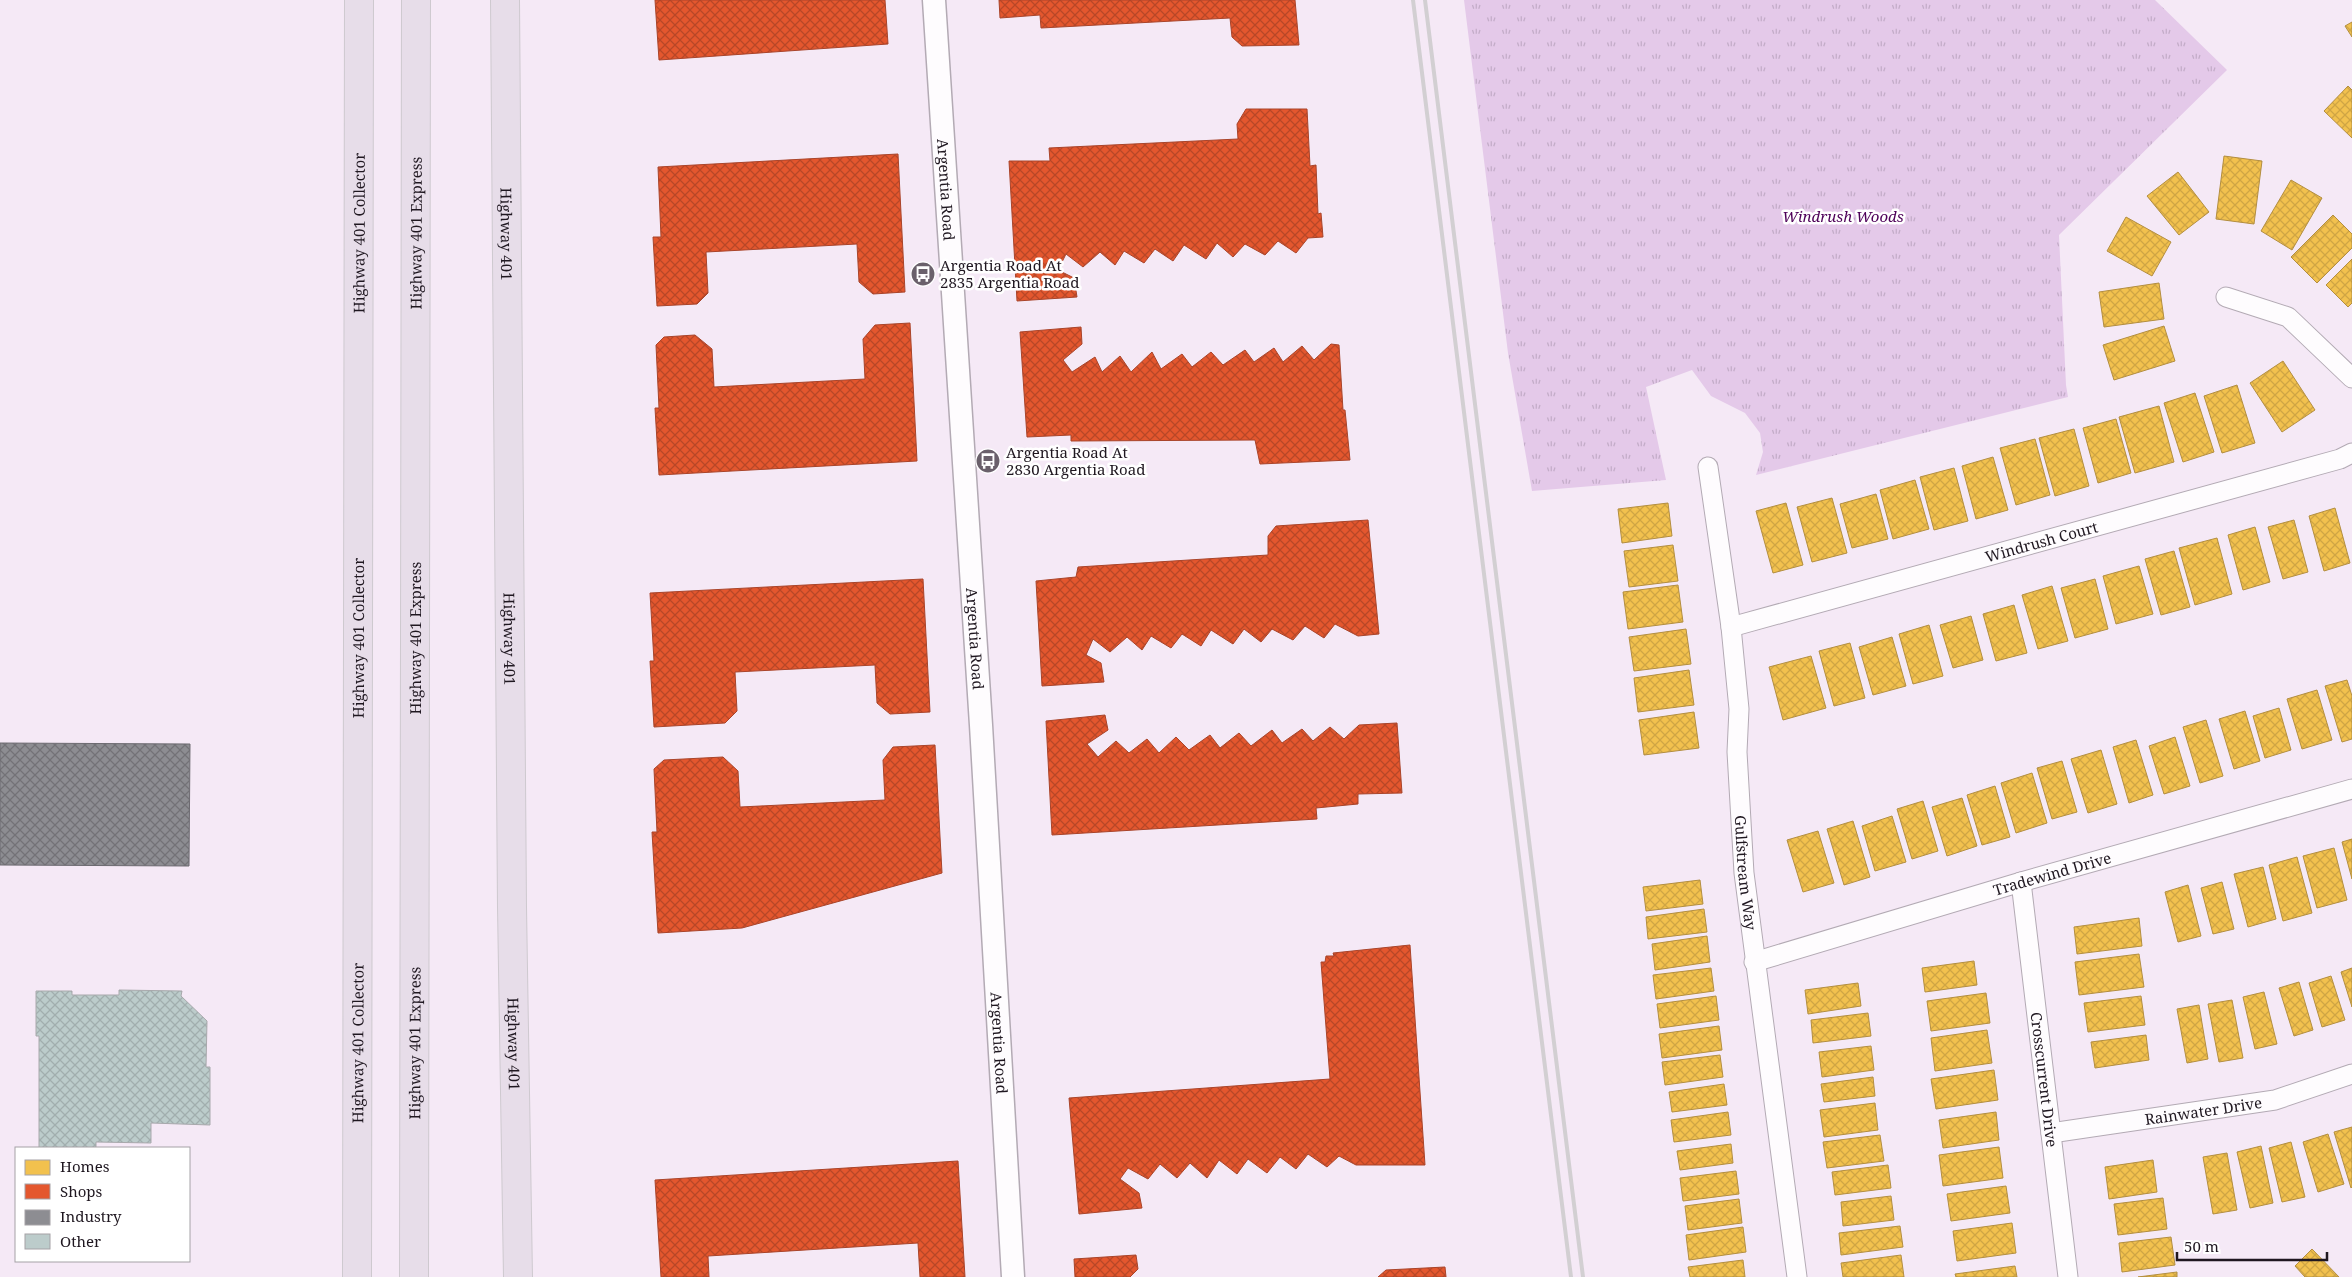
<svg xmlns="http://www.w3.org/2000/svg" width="2352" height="1277" font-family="'Noto Serif',serif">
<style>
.park{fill:url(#park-tufts)}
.homes{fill:url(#homes-cross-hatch);stroke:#b38e40}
.shops{fill:url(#shops-cross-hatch);stroke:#a9442a}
.industry{fill:url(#industry-cross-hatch);stroke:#6c6a70}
.building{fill:url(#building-cross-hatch);stroke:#a8a9ac}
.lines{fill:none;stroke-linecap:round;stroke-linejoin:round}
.minor-casing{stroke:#b3aab4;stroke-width:21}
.tertiary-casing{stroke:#b3aab4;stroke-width:25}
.motorway-casing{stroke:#cec9cf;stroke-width:30}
.minor{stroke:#fefcfe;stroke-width:19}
.tertiary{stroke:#fefcfe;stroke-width:22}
.motorway{stroke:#e7dde9;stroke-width:28}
.rail{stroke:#d2cfd2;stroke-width:4}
.labels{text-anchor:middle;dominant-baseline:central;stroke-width:5;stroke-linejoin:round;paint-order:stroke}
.street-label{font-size:15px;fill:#1f1720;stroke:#fff}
.park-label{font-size:15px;font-style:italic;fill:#4e0159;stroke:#fff}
.poi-label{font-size:15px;fill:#1f1720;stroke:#fff;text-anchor:start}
</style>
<defs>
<pattern id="park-tufts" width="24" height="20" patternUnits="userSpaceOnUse" patternTransform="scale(1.25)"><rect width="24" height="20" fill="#e4c9e9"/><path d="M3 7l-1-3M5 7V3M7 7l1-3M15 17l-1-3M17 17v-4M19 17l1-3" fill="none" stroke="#c3acc8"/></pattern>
<pattern id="homes-cross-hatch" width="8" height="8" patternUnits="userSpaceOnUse" patternTransform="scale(1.25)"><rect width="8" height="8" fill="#f2c14e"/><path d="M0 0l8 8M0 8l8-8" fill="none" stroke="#cfa544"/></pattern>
<pattern id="shops-cross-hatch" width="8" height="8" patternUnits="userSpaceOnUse" patternTransform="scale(1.25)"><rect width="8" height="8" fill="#e4572e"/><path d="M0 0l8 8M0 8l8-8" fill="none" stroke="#b84727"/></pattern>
<pattern id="industry-cross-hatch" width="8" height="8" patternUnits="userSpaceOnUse" patternTransform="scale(1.25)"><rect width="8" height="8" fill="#8d8d92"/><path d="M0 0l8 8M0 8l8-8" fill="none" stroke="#737277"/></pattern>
<pattern id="building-cross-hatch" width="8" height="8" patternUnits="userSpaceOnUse" patternTransform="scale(1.25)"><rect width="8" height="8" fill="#bccccb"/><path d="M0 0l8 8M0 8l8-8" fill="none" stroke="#a1aeae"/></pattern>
</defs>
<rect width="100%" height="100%" fill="#f5e9f6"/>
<path class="park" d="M1464,0H2155L2227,70L2059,235L2066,385L2068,397L1756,475L1763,452L1760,433L1745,413L1711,396L1692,370L1646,387L1666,480L1532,491L1508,353Z"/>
<path class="homes" d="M2352,22V37L2345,26Z
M2348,86L2352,90V138L2324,111Z
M2224,156L2262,161L2254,224L2216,219Z
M2178,172L2209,212L2179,235L2147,196Z
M2291,180L2322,198L2292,250L2261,231Z
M2333,215L2352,234V248L2317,283L2291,257Z
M2126,217L2171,242L2152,276L2107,251Z
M2352,259V303L2348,307L2326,285Z
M2159,283L2164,319L2104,327L2099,292Z
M2164,326L2175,361L2114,380L2103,345Z
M2283,361L2315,410L2282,432L2250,383Z
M2237,385L2255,443L2222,453L2204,396Z
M2195,393L2214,452L2183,462L2164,403Z
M2159,406L2174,462L2135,473L2119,417Z
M2116,419L2131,473L2098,483L2083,428Z
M2074,429L2089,486L2055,496L2039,438Z
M2035,439L2050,495L2016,505L2000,448Z
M1993,457L2008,510L1976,519L1962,466Z
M1954,468L1968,521L1934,530L1920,477Z
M1915,480L1929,529L1893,539L1880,490Z
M1876,494L1888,539L1852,548L1840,504Z
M1832,498L1847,553L1812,562L1797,507Z
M1668,503L1672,536L1622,543L1618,509Z
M1786,503L1803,565L1773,573L1756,511Z
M2335,508L2350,563L2324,571L2309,516Z
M2294,520L2308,572L2283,579L2268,527Z
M2255,527L2270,582L2243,590L2228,535Z
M2217,538L2232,594L2195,605L2179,548Z
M1673,545L1678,581L1629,587L1624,551Z
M2174,551L2190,607L2161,615L2145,559Z
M2139,566L2153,614L2116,624L2103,576Z
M2095,579L2108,629L2075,638L2061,588Z
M1678,585L1683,622L1628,629L1623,592Z
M2052,586L2068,641L2038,649L2022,595Z
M2014,605L2027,653L1996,661L1983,614Z
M1971,616L1983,660L1953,668L1940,625Z
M1929,625L1943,676L1913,684L1899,634Z
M1686,629L1691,664L1634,671L1629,637Z
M1892,637L1906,686L1873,695L1859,647Z
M1850,643L1865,698L1834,706L1819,651Z
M1811,656L1826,708L1783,720L1769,667Z
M1689,670L1694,705L1638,712L1634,678Z
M2347,680L2352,696V739L2342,742L2325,686Z
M2317,690L2332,740L2302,749L2287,699Z
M2279,708L2291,750L2265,758L2253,716Z
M2245,711L2260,761L2234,769L2219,719Z
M1694,712L1699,748L1644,755L1639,720Z
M2206,720L2223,776L2200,783L2183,727Z
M2175,737L2190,786L2164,794L2149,746Z
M2136,740L2153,795L2129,803L2113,747Z
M2101,750L2117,804L2088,813L2071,759Z
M2062,761L2077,812L2052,819L2037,768Z
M2032,773L2047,823L2016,833L2001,783Z
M1995,786L2010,837L1982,845L1967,795Z
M1962,798L1977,846L1947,856L1932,807Z
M1923,801L1938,851L1912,859L1897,809Z
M1892,816L1906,862L1875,871L1862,826Z
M1853,821L1870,877L1844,885L1827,829Z
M1818,831L1834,883L1803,892L1787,840Z
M2352,839V879L2342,842Z
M2334,848L2347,900L2317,908L2303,856Z
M2297,857L2312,913L2283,921L2269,865Z
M2263,867L2276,919L2248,927L2234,874Z
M1700,880L1703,904L1646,911L1643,887Z
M2222,882L2234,929L2213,934L2201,888Z
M2188,885L2201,936L2178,942L2165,892Z
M1704,909L1707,932L1648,939L1646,917Z
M2139,918L2142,946L2077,954L2074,927Z
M1707,936L1710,962L1655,970L1652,944Z
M2139,954L2144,987L2079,995L2075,962Z
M1974,961L1977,985L1925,992L1922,968Z
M1711,968L1714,991L1656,999L1653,975Z
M2352,968V1007L2341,972Z
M2331,976L2345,1020L2322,1027L2309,983Z
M2299,982L2313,1030L2294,1036L2279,988Z
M1858,983L1861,1006L1808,1014L1805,990Z
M2264,992L2277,1044L2255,1049L2243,997Z
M1986,993L1990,1023L1931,1031L1927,1001Z
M1716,996L1719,1020L1660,1028L1657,1004Z
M2141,996L2145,1025L2088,1032L2084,1003Z
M2232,1000L2243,1058L2219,1062L2208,1004Z
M2199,1005L2208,1059L2187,1063L2177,1009Z
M1868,1013L1871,1036L1813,1043L1811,1020Z
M1719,1026L1722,1050L1662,1058L1659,1034Z
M1987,1030L1992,1063L1935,1071L1931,1038Z
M2146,1035L2149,1060L2095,1068L2091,1042Z
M1871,1046L1874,1070L1822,1077L1819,1052Z
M1720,1055L1723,1077L1665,1085L1662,1062Z
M1994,1070L1998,1100L1936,1109L1931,1079Z
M1873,1077L1875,1096L1824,1102L1821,1084Z
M1724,1084L1727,1105L1672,1112L1669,1092Z
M1875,1103L1878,1130L1824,1137L1820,1110Z
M1728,1112L1731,1135L1674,1142L1671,1120Z
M1996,1112L1999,1140L1943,1148L1939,1120Z
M2352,1127V1187L2351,1188L2334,1132Z
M2328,1134L2344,1184L2318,1192L2303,1142Z
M1880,1135L1884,1161L1827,1168L1823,1142Z
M2291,1142L2305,1197L2282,1202L2269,1148Z
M1731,1144L1733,1163L1680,1170L1677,1151Z
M2261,1146L2273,1203L2250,1208L2237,1152Z
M1999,1147L2003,1178L1943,1186L1939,1155Z
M2227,1153L2237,1210L2213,1214L2203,1157Z
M2153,1160L2157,1192L2109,1199L2105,1167Z
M1888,1165L1891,1188L1835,1195L1832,1172Z
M1736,1171L1739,1194L1683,1201L1680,1178Z
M2006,1186L2010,1213L1951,1221L1947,1194Z
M1891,1196L1894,1220L1843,1226L1841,1202Z
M2163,1198L2167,1229L2118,1235L2114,1204Z
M1739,1199L1742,1223L1688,1230L1685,1206Z
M2012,1223L2016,1253L1957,1261L1953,1231Z
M1900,1226L1903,1247L1841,1255L1839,1233Z
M1743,1227L1746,1252L1689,1260L1686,1235Z
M2171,1237L2175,1265L2122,1272L2119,1243Z
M2312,1249L2339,1277H2305L2295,1266Z
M1901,1255L1904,1277H1843L1841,1263Z
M1743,1260L1745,1277H1690L1688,1267Z
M2015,1266L2017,1277H1956L1955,1274Z
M2177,1272V1277H2138Z"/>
<path class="shops" d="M655,0H885L888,44L659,60Z
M999,0H1295L1299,45L1242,46L1232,37L1230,18L1041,28L1040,15L1000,18Z
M1246,109H1307L1310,166L1316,165L1318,214L1321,213L1323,237L1308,238L1296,253L1278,241L1265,255L1245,244L1233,257L1217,243L1206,259L1184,245L1173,261L1155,249L1144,263L1124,251L1115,265L1100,252L1083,267L1066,254L1058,270L1074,278L1077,297L1017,301L1009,161H1050L1049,148L1238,139L1237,124Z
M898,154L905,292L873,294L859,282L857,244L706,252L708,293L697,304L657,306L653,237H661L658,167Z
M910,323L917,461L659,475L655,408H659L656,345L664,337L695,335L712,349L714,387L865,379L863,339L875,325Z
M1081,327L1082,344L1063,360L1072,372L1095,357L1102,372L1120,356L1131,372L1152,352L1161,369L1182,354L1192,367L1211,352L1223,365L1245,350L1254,362L1274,348L1283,362L1302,346L1314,360L1331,344L1339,345L1343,410H1345L1350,460L1260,464L1255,440L1071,441V435L1027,437L1020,332Z
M1368,520L1379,634L1358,636L1335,624L1324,638L1305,626L1293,640L1272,629L1261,642L1244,629L1233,644L1211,630L1201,646L1182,634L1171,648L1151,636L1142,650L1127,637L1110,652L1093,639L1086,655L1101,663L1104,682L1042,686L1036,581L1076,577L1078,567L1268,555V536L1276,526Z
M923,579L930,712L890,714L877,703L875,665L735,672L737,711L725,723L654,727L650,661H654L650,593Z
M1105,715L1108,730L1087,744L1098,757L1116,741L1129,753L1147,739L1159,753L1176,737L1189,750L1210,735L1220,748L1239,733L1251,746L1272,730L1282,743L1302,729L1313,741L1330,727L1344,739L1359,725L1397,723L1402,793L1358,794V804L1316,808L1317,819L1052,835L1046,721Z
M935,745L942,873L742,928L658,933L652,832H657L654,769L664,760L723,757L738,771L740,807L885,800L883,760L893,747Z
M1410,945L1425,1165H1356L1339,1156L1327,1167L1308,1154L1296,1169L1280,1157L1267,1173L1248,1159L1237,1174L1219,1160L1207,1178L1190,1163L1177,1178L1160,1164L1148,1179L1128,1168L1120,1179L1139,1193L1142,1208L1079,1214L1069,1098L1330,1079L1321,962H1325L1326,956H1334L1333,953Z
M958,1161L965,1277H920L918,1243L708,1256L709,1277H661L655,1180Z
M1136,1255L1138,1269L1130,1277H1075L1074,1259Z
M1445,1267L1446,1277H1378L1386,1270Z"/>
<path class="industry" d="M0,743L190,744L189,866L0,865Z"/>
<path class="building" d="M119,990L182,991L181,996L207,1021L206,1067H210V1125L151,1123V1143L96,1142V1148H39V1036H36V991H72V995H119Z"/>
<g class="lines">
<defs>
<g id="minor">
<path d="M2226,297L2288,317L2352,378"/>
<path id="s1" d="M1708,467L1731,627L1739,709L1737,752L1744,873L1797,1277"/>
<path id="s2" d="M1731,627L2340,459L2352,453"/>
<path id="s3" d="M2021,882L2068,1277"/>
<path id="s4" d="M1754,962L2021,882L2352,789"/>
<path id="s5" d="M2051,1133L2275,1100L2352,1074"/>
</g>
<g id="tertiary">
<path id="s6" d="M934,0L981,725L1013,1277"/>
</g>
<g id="motorway">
<path id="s7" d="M505,0L512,907L518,1277"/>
<path id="s8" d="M357,1277L359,0"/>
<path id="s9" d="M414,1277L416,0"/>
</g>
</defs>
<use href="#minor" class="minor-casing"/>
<use href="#tertiary" class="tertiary-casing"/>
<use href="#motorway" class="motorway-casing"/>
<use href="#minor" class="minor"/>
<use href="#tertiary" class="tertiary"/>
<use href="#motorway" class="motorway"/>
<path class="rail" d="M1413,0L1571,1277
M1425,0L1583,1277"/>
</g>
<defs>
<symbol id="bus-disc" viewBox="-11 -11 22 22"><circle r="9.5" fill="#6a606b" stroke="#fff"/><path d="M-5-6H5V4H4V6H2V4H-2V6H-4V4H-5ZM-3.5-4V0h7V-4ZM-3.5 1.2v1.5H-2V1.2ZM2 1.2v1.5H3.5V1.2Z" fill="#fff"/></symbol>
</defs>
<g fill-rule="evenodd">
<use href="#bus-disc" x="909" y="260" width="28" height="28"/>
<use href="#bus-disc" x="974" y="447" width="28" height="28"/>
</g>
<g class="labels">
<g class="street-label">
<text stroke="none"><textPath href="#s6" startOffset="190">Argentia Road</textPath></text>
<text stroke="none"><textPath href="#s8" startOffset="1044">Highway 401 Collector</textPath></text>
<text stroke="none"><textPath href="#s9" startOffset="1044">Highway 401 Express</textPath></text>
<text stroke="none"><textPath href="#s7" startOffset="234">Highway 401</textPath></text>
<text stroke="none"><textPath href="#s2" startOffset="322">Windrush Court</textPath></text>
<text stroke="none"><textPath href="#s6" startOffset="640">Argentia Road</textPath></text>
<text stroke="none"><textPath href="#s8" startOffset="639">Highway 401 Collector</textPath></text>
<text stroke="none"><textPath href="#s9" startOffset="639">Highway 401 Express</textPath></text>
<text stroke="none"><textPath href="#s7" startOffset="639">Highway 401</textPath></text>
<text stroke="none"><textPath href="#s1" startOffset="408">Gulfstream Way</textPath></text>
<text stroke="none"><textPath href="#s4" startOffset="311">Tradewind Drive</textPath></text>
<text stroke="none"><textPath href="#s8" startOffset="234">Highway 401 Collector</textPath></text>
<text stroke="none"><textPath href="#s7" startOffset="1044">Highway 401</textPath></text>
<text stroke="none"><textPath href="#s6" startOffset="1045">Argentia Road</textPath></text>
<text stroke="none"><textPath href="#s9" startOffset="234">Highway 401 Express</textPath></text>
<text stroke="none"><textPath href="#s3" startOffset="199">Crosscurrent Drive</textPath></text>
<text stroke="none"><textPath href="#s5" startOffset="154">Rainwater Drive</textPath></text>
</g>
<g class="park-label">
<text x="1843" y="216">Windrush Woods</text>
</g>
<g class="poi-label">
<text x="940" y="265">Argentia Road At<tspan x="940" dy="17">2835 Argentia Road</tspan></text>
<text x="1006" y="452">Argentia Road At<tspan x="1006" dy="17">2830 Argentia Road</tspan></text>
</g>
</g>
<rect x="15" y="1147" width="175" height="115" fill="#ffffff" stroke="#a5a2a6"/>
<rect x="25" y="1160" width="25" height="15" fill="#f2c14e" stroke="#a5a2a6"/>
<text x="60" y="1172" font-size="15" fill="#1f1720">Homes</text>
<rect x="25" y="1184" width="25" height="15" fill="#e4572e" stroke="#a5a2a6"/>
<text x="60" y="1197" font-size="15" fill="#1f1720">Shops</text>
<rect x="25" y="1210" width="25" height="15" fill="#8d8d92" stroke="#a5a2a6"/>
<text x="60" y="1222" font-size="15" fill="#1f1720">Industry</text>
<rect x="25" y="1234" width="25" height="15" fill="#bccccb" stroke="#a5a2a6"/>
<text x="60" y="1247" font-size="15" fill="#1f1720">Other</text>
<path d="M2177 1252v8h150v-8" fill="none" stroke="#1f1720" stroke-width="2.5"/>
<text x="2184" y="1252" font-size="15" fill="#1f1720" stroke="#ffffff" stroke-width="4" paint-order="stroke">50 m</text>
</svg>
